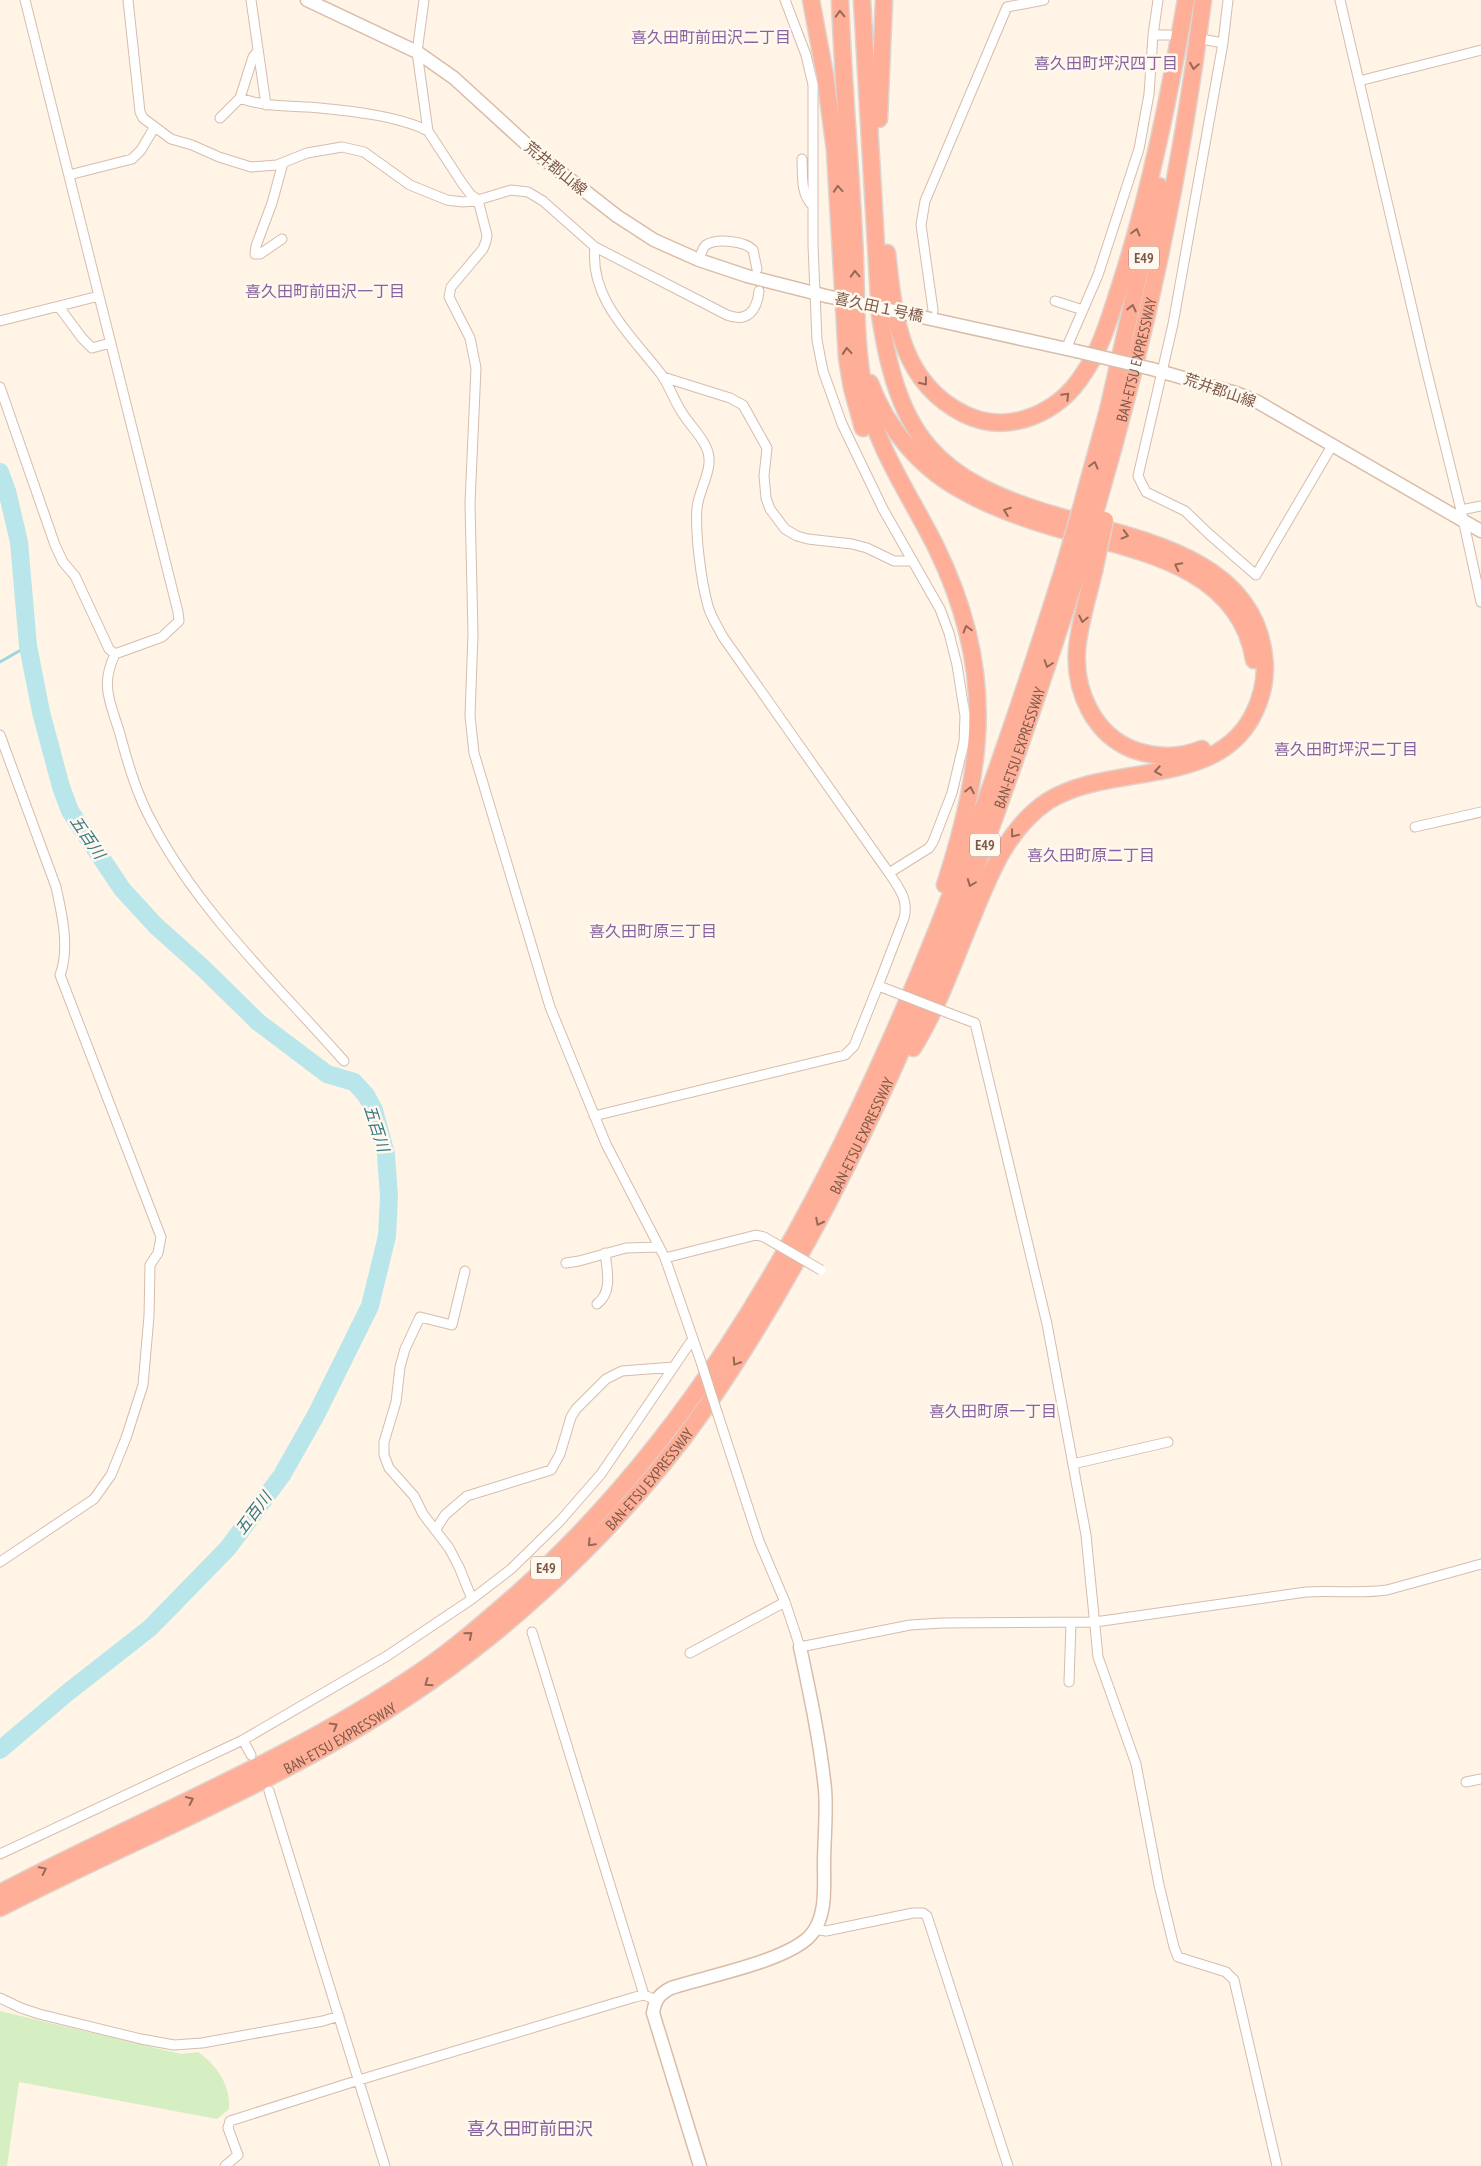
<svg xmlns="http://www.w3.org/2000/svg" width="1481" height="2166" font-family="'PT Sans Narrow','Noto Sans JP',sans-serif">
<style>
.green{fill:#d6efc2}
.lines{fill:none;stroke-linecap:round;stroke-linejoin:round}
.stream{stroke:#9dd7de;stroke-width:3}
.river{stroke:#b8e6eb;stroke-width:18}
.street-casing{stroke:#d5bdad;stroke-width:11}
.secondary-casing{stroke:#d9bda9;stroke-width:15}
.highway-casing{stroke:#ddd4cf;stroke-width:19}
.street{stroke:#fff;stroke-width:9}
.secondary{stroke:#fff;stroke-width:12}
.highway{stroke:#ffae97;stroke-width:16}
.street-bridge-casing{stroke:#d5bdad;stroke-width:11;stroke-linecap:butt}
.secondary-bridge-casing{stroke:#d9bda9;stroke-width:15;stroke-linecap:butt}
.highway-bridge-casing{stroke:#ddd4cf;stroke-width:19;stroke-linecap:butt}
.street-bridge{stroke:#fff;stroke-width:9}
.secondary-bridge{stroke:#fff;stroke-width:12}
.highway-bridge{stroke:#ffae97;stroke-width:16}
.oneway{stroke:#966957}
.labels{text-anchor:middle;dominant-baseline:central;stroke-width:5;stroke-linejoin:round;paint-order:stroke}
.shield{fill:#fff8ef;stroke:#a38879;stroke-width:1}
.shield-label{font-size:14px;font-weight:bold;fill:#7c5847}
.street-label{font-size:15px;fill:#7c5847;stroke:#fff8ef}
.neighbourhood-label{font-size:16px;fill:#88639f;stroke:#fff8ef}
.water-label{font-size:16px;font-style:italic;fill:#387982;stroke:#fff8ef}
.quarter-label{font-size:18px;fill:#88639f;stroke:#fff8ef}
</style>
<rect width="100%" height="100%" fill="#fff4e6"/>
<path class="green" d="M0,2011L181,2054L198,2052C217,2065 231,2086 229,2109L217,2119L19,2082L7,2166H0Z"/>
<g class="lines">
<path class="stream" d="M0,662L28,646"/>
<path class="river" d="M0,472L7,491L19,542L28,646L41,712L61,787L70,811L122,889L156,926L203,968L258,1022L327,1074L354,1082L366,1095L374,1110L386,1154L389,1197L387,1236L370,1306L316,1415L282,1475L228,1548L150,1628L67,1693L0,1750"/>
<defs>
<path id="street" d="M128,0L140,112L143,118L171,139L192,145L219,157L251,167L277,165L307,153L342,147L364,152L410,185L447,200L463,202L478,200L511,190L528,192L543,201L595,247L727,315C748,323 757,310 759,291
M251,0L266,105
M424,0L417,52L428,131L462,183L471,195L478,200L487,235L486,241L483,249L451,287L449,297L470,338L476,368L470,503L473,634L470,716L474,753L550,1007L606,1144L665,1258L701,1362
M785,0L806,55L813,85V245L817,340L823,371L842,424L883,509L940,609L949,633L957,665L965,716L964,742L952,793L933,842L929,848L889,873
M1228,0L1223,43L1173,324L1138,476L1146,492L1185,511L1209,534L1256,575L1333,444
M1340,0L1425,364L1461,510L1481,602
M1153,35H1169
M1207,40L1223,43
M1359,81L1481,50
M240,98C261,106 284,106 308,107C343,110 397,115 428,131
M220,118L240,98L253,57L257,52
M802,159C803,175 800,194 813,206
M69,175L132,159L141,150L154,128
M282,239L260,254H255L256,246L272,203L283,163
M595,247C589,299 632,336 661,374C669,385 674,400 681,411C688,423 699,433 705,445C717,466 699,487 697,508C695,533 701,581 708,606C711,617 718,627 723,637L889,873C899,888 909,900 904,918L878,986L884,988
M699,260C701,255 702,248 706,245C717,238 745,241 753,250L757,269
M1055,301L1083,310
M59,307L82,338L92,348L110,343
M931,319L933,310L921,225L925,201L1007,7L1044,0
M0,321L99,296
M1066,349L1098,275L1139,149L1149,94L1153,35L1158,0
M663,377L730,398L743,405L767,448L764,476L766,498L770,509L785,529L797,536L808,539L852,544L867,548L894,561H913
M0,387L55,545L63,562L75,576L109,649L115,654L162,637L179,621L178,612L25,0
M1461,510L1481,506
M115,654C100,686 110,701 120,734C128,764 137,795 152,822C198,911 278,986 344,1061
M0,735L56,887C62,914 70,949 60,975L161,1237L158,1253L150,1265L149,1316L143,1385L126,1438L111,1475L94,1499L0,1562
M1415,827L1481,812
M951,1014L975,1023L1047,1324L1086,1535L1098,1657L1136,1764L1159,1885L1174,1947L1178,1957L1226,1972L1234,1980L1277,2166
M594,1116L845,1055L854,1046L878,986
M665,1258L756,1235L764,1237
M566,1263L579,1261L626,1248L659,1247
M465,1271L452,1325L420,1317L405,1349L400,1367L396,1402L384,1442V1455L389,1468L414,1496L423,1514L449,1548L459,1567L472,1599
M597,1304C613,1292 607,1270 605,1253
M718,1415L759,1541L785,1602L800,1647L910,1625L942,1623L1095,1622L1306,1592C1333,1590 1360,1594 1387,1590L1481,1564
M1073,1464L1168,1442
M436,1529L445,1515L467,1496L551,1470L560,1454L571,1417L576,1409L606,1379L622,1371L674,1367
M532,1632L644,1995
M690,1653L785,1602
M1069,1682L1071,1623
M243,1740L251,1755
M1466,1782L1481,1779
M269,1791L385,2166
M0,1854L243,1740L387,1656L472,1599L511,1569L560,1521L601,1474L692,1340
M814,1929L826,1931L913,1913H923L927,1916L1008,2166
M0,1998L21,2008L39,2014L141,2039L174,2045L202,2043L323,2021L339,2016
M225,2166L238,2155L228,2128L230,2121L359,2080L635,1997L644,1995L656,2000"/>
<path id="secondary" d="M307,0L417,52L454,78L536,153L617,216L654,240L699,260L747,276L826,296
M931,319L1076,351
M1152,369L1236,393L1256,401L1481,531
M700,2166L653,2013C655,2000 659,1994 671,1988C707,1976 783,1962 809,1937C827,1919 824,1888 824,1865C824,1840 827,1814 825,1789C820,1741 810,1694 800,1647"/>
<g id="highway">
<path d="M811,0L825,75L835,150L847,358L852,388L863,428"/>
<path d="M840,0C843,80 850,159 854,238C857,288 854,340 864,389C876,448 910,495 936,547C995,668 985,761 945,885"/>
<path d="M862,0L880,315C887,360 898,412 929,447C957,480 1000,498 1041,511C1121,537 1252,550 1264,656C1267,678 1262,698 1252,717C1213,789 1110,762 1048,801C1009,827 991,871 974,913C955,958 939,1006 913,1048"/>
<path d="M879,119L884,0"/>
<path d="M887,253C894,317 900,382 964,414C1009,436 1059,413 1084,373C1102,347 1110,316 1120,286C1150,193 1169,96 1186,0"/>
<path d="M870,383C887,429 922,470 965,492C991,507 1020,517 1049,526C1126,549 1239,562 1254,660"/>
<path d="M1080,512L1108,410L1159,186"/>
<path id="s1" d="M1094,516C1144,347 1181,175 1203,0"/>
<path d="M1094,571C1088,597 1079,624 1077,650C1074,691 1094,735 1134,750C1157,758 1180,758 1202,749"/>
<path d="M0,1893C140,1819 288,1762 420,1672C454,1649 486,1621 517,1594C682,1446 792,1259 882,1059C955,898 1012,732 1065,564"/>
<path id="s2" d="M0,1908C144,1834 298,1775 431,1681C535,1608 633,1511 706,1407C766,1320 817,1228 863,1133C952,951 1017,760 1079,568"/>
</g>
</defs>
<use href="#street" class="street-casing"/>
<use href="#secondary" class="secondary-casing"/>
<use href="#highway" class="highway-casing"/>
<use href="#street" class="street"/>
<use href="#secondary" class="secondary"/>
<use href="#highway" class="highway"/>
<defs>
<path id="street-bridge" d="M884,988L951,1014
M764,1237L821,1270
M701,1362L718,1415"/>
<path id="secondary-bridge" d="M826,296L931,319
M1076,351L1152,369"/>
<path id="highway-bridge" d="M1065,564L1080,512
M1079,568L1094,516
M1094,571L1105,520"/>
</defs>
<use href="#street-bridge" class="street-bridge-casing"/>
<use href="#secondary-bridge" class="secondary-bridge-casing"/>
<use href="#highway-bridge" class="highway-bridge-casing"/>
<use href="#street-bridge" class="street-bridge"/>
<use href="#secondary-bridge" class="secondary-bridge"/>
<use href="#highway-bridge" class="highway-bridge"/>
</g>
<defs><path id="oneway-chevron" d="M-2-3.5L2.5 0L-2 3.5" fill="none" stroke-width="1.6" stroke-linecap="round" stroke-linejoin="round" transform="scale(1.25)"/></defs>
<g class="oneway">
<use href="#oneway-chevron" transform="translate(840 14) rotate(-92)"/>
<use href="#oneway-chevron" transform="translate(1194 66) rotate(99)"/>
<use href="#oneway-chevron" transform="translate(838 189) rotate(-94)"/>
<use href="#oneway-chevron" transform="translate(1136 232) rotate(-75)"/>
<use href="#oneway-chevron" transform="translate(855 274) rotate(-92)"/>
<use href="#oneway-chevron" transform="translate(1132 308) rotate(-77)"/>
<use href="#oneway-chevron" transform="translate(847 351) rotate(-95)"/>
<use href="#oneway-chevron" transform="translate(924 382) rotate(52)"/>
<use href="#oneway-chevron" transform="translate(1066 396) rotate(-45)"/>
<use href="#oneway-chevron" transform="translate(1094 465) rotate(-75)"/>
<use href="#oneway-chevron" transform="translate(1007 511) rotate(-159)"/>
<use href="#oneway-chevron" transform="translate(1125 535) rotate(15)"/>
<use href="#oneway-chevron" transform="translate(1178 566) rotate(-153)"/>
<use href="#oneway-chevron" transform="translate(1083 619) rotate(102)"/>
<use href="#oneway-chevron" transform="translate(967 629) rotate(-106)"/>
<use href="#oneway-chevron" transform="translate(1048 664) rotate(108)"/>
<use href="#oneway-chevron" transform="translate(1158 771) rotate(170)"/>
<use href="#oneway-chevron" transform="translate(970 790) rotate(-78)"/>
<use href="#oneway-chevron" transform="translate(1014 834) rotate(128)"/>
<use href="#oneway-chevron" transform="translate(971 883) rotate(111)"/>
<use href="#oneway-chevron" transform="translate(819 1222) rotate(117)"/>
<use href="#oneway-chevron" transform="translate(736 1362) rotate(123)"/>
<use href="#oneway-chevron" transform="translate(591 1543) rotate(134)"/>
<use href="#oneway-chevron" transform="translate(469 1635) rotate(-39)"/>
<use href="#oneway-chevron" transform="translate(428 1683) rotate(145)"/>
<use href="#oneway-chevron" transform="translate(334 1726) rotate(-30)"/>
<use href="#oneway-chevron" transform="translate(190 1800) rotate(-25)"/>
<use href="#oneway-chevron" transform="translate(43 1870) rotate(-26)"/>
</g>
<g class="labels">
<g class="shield">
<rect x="1129" y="246.5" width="30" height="23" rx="4"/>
<rect x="970" y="833.5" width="30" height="23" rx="4"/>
<rect x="531" y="1556.5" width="30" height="23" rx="4"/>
</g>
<g class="shield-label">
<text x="1144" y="258">E49</text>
<text x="985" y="845">E49</text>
<text x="546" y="1568">E49</text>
</g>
<g class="street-label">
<text transform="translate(556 168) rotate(39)">荒井郡山線</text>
<text transform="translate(879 307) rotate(12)">喜久田１号橋</text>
<text stroke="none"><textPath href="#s1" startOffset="162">BAN-ETSU EXPRESSWAY</textPath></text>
<text transform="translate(1220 390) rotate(19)">荒井郡山線</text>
<text stroke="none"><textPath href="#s2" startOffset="1610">BAN-ETSU EXPRESSWAY</textPath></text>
<text stroke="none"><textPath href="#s2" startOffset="1191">BAN-ETSU EXPRESSWAY</textPath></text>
<text stroke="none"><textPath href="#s2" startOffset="786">BAN-ETSU EXPRESSWAY</textPath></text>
<text stroke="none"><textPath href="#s2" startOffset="380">BAN-ETSU EXPRESSWAY</textPath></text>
</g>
<g class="neighbourhood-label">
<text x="711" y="37">喜久田町前田沢二丁目</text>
<text x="1106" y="63">喜久田町坪沢四丁目</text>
<text x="325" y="291">喜久田町前田沢一丁目</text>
<text x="1346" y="749">喜久田町坪沢二丁目</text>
<text x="1091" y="855">喜久田町原二丁目</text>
<text x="653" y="931">喜久田町原三丁目</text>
<text x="993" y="1411">喜久田町原一丁目</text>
</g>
<g class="water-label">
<text transform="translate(88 837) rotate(56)">五百川</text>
<text transform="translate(377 1128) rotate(72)">五百川</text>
<text transform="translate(253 1513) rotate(-53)">五百川</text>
</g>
<g class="quarter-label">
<text x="530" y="2128">喜久田町前田沢</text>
</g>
</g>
</svg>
